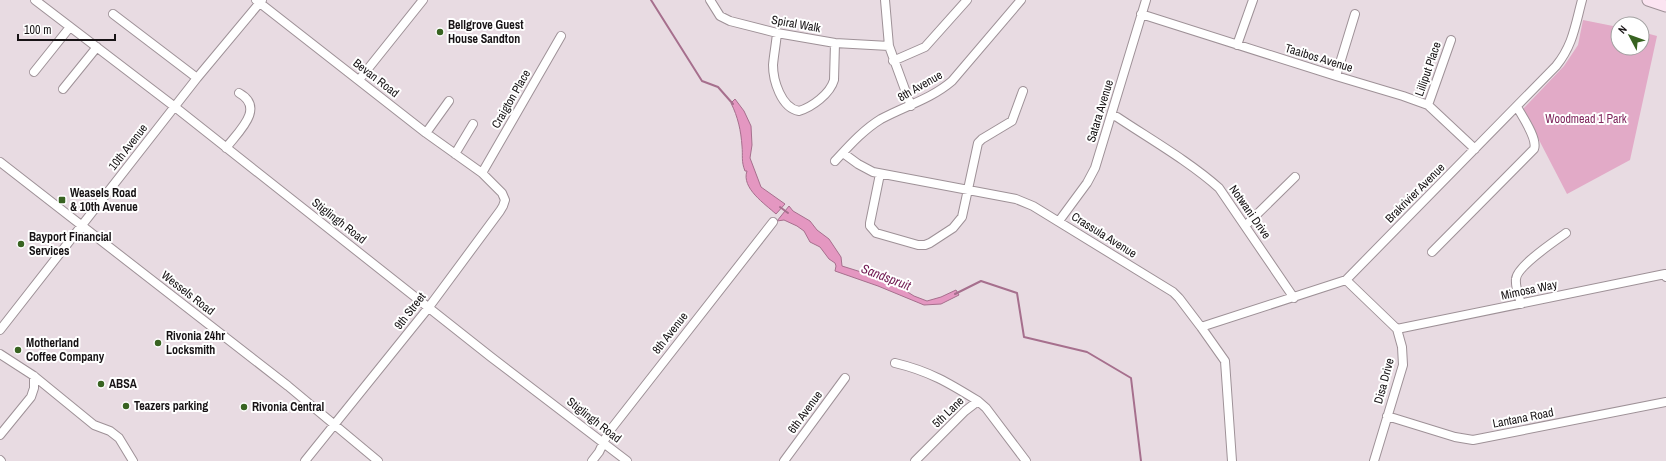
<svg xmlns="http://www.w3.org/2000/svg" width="1666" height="461" font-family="'Archivo Narrow',sans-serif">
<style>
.green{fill:#e2aac7}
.water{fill:#e497c1;stroke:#a66f8d}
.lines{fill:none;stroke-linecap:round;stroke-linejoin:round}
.stream{stroke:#a66f8d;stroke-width:2}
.minor-casing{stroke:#9e9197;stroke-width:10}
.secondary-casing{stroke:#9e9197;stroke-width:13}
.minor{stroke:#fff;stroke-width:8}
.secondary{stroke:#fbe4f1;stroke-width:11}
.poi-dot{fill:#386321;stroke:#fff;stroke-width:1.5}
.labels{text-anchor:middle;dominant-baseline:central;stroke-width:4;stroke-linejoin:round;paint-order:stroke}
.street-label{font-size:12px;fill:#171315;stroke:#fff}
.poi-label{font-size:12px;font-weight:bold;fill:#171315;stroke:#fff;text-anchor:start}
.park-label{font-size:12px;fill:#80285e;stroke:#fff}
.water-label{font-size:13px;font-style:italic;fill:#6f1750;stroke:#fff}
</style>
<rect width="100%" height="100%" fill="#e8dbe2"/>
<path class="green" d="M1583,20L1618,27V48H1642V32L1657,36L1630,160L1567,194L1523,109L1564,66L1578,45Z"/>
<path class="water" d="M735,99L744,111L751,126L752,145L750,158L761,187L785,204L776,214C765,204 741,188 747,171H745C741,161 743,156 742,146C741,131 738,117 731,103Z
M789,206L793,211L810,221L817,230L829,239L841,257L842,266L890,281L914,296L927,301L941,297L956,290L959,295L941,304L924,305L878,286L835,271L836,266L835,263L829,259L820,247L810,242L804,231L797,226L784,220L777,221Z"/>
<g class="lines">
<path class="stream" d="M651,0L702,81L718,87L733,104
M780,207L788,213
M955,294L981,281L1017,293L1024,337L1087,352L1131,378L1141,461"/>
<defs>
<path id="minor" d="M35,0L175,107L491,357L627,461
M256,0L426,133L482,173L502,193L505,200L503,206L500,211L429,307L305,461
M710,0L720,16L730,21L777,33L835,43L889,46
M885,0L889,46L911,106
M113,14L197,78
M1141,14L1336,76L1403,96L1428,105L1475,149
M777,33C776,44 774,54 773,65C773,80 781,108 799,111C812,107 830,94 834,80L835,43
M1237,45L1253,0
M893,61L925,47L967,0
M34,72L70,27
M1336,76L1355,14
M359,80L423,0
M63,89L97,47
M1428,105L1451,40
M1111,115L1117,117C1150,139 1190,162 1219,188L1294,298
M426,133L449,101
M226,148C238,132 266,108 239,93
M843,153L858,164L873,172L1016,199L1033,206L1173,292L1179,298L1201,327L1225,361L1232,461
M455,154L473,124
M835,161C849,146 863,130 881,119C905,106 931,99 952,81L1021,0
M0,162L288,386L378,461
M482,173L561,36
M880,174L870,223V226L876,233L918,245H925L930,243L953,228L962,217L978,143L982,139L1012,121L1023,91
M1059,221L1087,183L1095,168L1146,0
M1245,226L1295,177
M1432,252L1534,149C1538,139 1522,116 1517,107
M1346,280L1397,329L1402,347L1403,365L1374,461
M1521,304C1519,296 1515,287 1516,279C1517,266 1555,241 1566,233
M1201,327L1346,280L1556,66C1573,45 1575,26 1582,0
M1397,329L1665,274L1666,277
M0,330L197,78L262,0
M0,354L34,376L94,425L110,431L119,438L133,461
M895,363C929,371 949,383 978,401
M1387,416L1455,437L1473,440L1666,402
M0,435L31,397L34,388V376
M0,460L1,461
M592,461L599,452L608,433L773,222
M784,461L845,378
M915,461L965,411L978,401L986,408L1026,461"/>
<path id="secondary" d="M1648,0L1666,6"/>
</defs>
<use href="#minor" class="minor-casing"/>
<use href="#secondary" class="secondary-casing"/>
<use href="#minor" class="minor"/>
<use href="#secondary" class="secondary"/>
</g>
<g class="poi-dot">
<circle cx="440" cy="32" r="4"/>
<rect x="58" y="196" width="8" height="8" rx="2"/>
<circle cx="21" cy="244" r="4"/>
<circle cx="158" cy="343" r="4"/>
<circle cx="18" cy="350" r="4"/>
<circle cx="101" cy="384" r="4"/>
<circle cx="126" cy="406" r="4"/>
<circle cx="244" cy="407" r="4"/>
</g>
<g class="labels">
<g class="street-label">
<text transform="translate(796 24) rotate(10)">Spiral Walk</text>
<text transform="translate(1319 58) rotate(17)">Taaibos Avenue</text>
<text transform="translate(1428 69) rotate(-71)">Lilliput Place</text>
<text transform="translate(376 78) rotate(38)">Bevan Road</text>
<text transform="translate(920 86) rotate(-30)">8th Avenue</text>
<text transform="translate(511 99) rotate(-60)">Craigton Place</text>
<text transform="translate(1100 111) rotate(-73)">Satara Avenue</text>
<text transform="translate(128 147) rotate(-52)">10th Avenue</text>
<text transform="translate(1415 193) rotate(-45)">Brakrivier Avenue</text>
<text transform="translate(1250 212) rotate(55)">Notwani Drive</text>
<text transform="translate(339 221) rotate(38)">Stiglingh Road</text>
<text transform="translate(1104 235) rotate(32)">Crassula Avenue</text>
<text transform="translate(1529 290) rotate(-12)">Mimosa Way</text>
<text transform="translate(188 293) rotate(38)">Wessels Road</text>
<text transform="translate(410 311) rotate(-52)">9th Street</text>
<text transform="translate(670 333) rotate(-52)">8th Avenue</text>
<text transform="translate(1384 381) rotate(-75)">Disa Drive</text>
<text transform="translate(805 412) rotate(-54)">6th Avenue</text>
<text transform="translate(948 412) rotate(-44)">5th Lane</text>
<text transform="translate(1523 418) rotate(-11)">Lantana Road</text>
<text transform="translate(594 420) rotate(38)">Stiglingh Road</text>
</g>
<g class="poi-label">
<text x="448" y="25">Bellgrove Guest<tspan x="448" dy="14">House Sandton</tspan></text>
<text x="70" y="193">Weasels Road<tspan x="70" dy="14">&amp; 10th Avenue</tspan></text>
<text x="29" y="237">Bayport Financial<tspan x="29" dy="14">Services</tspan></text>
<text x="166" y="336">Rivonia 24hr<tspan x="166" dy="14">Locksmith</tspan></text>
<text x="26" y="343">Motherland<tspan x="26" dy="14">Coffee Company</tspan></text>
<text x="109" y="384">ABSA</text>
<text x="134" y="406">Teazers parking</text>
<text x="252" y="407">Rivonia Central</text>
</g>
<g class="park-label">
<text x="1586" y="119">Woodmead 1 Park</text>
</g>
<g class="water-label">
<text transform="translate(886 277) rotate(21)">Sandspruit</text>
</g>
</g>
<g transform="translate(1630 36) rotate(311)"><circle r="19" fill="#ffffff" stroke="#a2a1a1"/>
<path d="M0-3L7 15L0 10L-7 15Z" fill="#386321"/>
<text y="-6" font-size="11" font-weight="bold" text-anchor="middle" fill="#171315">N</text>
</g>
<path d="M18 34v6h97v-6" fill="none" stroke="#171315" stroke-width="2"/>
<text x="24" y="34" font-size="12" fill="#171315" stroke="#ffffff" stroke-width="3" paint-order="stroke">100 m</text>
</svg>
